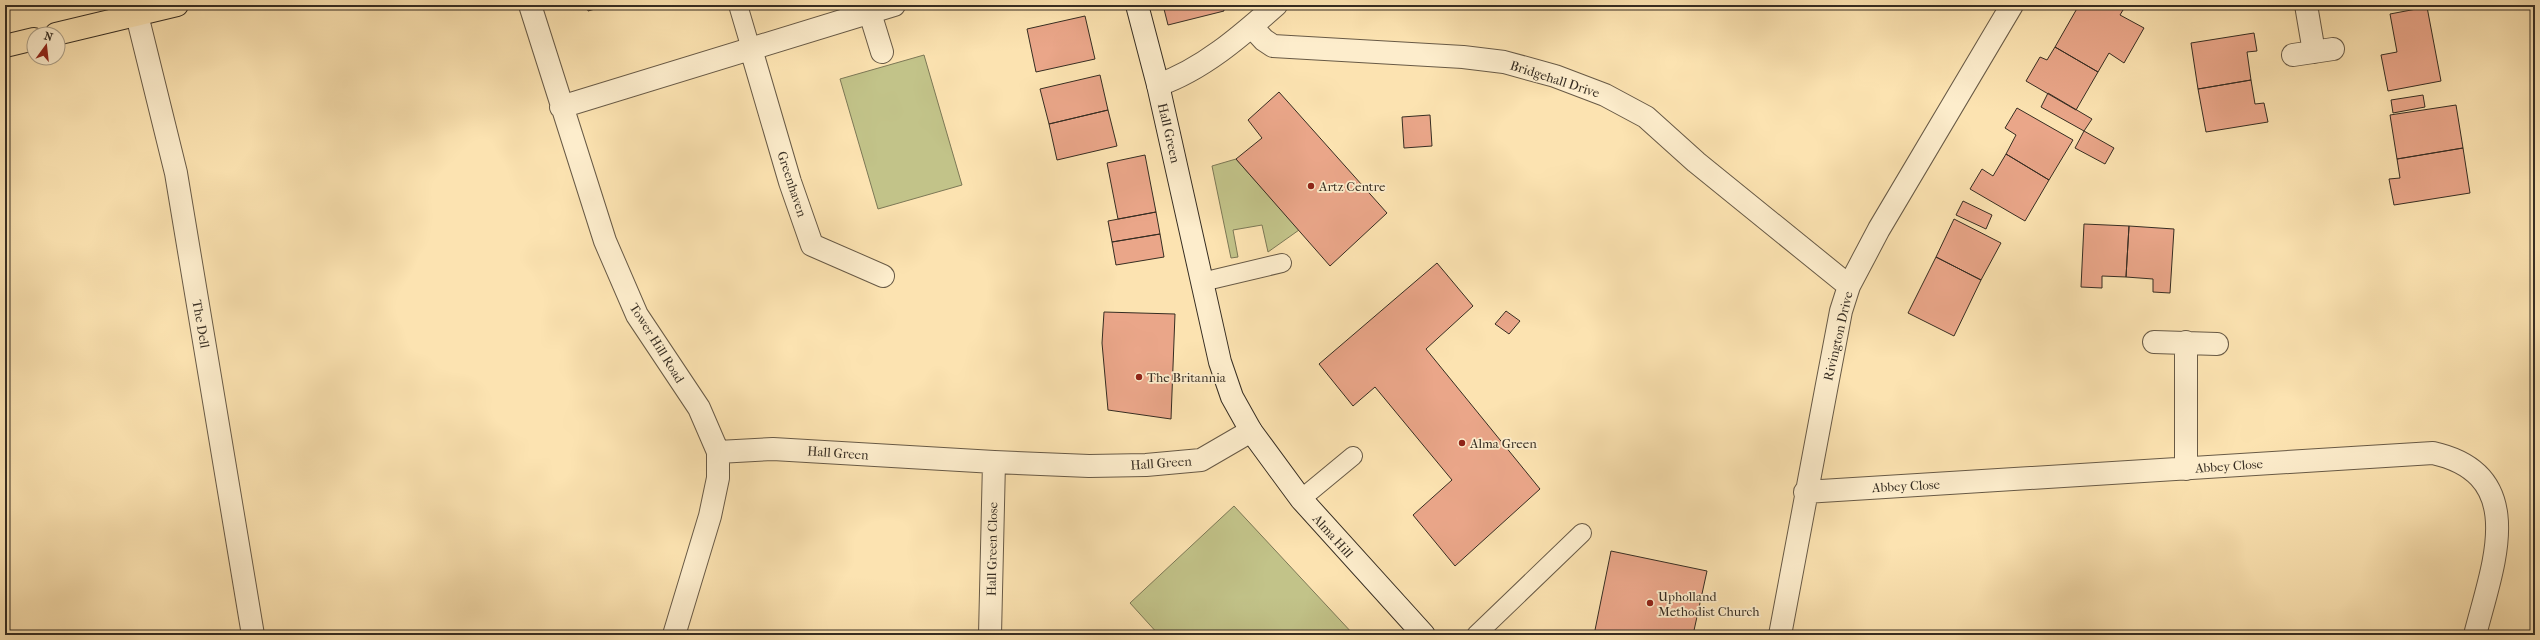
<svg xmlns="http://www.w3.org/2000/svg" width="2540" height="640" font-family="'IM FELL French Canon',serif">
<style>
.green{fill:#c2c389;stroke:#7c7856}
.building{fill:#eaa689;stroke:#362d22}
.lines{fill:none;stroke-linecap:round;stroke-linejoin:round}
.lane-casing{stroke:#685a46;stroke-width:20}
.street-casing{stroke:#685a46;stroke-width:24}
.secondary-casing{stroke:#362d22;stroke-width:24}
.primary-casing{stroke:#362d22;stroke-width:24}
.lane{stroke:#fdedcc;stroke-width:18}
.street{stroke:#fdedcc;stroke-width:22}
.secondary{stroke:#fdedcc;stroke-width:22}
.primary{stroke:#fce3b1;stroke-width:22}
.poi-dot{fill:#8f2418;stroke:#fdedcc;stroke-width:1.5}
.labels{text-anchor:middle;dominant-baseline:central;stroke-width:3.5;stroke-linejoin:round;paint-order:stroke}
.street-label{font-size:13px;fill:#362d22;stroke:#fdedcc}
.poi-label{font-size:13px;fill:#362d22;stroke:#fdedcc;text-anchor:start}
</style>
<rect width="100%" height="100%" fill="#fce3b1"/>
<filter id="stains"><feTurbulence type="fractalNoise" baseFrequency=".005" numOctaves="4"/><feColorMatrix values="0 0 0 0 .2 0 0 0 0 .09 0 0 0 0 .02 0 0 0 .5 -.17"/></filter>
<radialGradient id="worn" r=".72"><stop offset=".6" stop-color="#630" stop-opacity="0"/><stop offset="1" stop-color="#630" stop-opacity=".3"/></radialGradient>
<path class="green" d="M924,55L962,185L878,209L840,79Z
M1236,159L1299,230L1268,252L1262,225L1233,230L1238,257L1231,258L1212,166Z
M1234,506L1354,635H1159L1130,603Z"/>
<path class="building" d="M587,5H609L588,11Z
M1163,5H1223L1224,11L1168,25Z
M2079,5H2115L2123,10L2120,15L2144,28L2124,63L2109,53L2098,72L2055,47Z
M2378,5H2397L2378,8Z
M2427,7L2441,81L2388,91L2381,55L2397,52L2390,14Z
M1085,16L1095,59L1036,72L1027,29Z
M2254,33L2257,51L2247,52L2251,80L2198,89L2191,43Z
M2055,47L2098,72L2076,110L2026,81L2040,57L2047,60Z
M1100,75L1108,110L1049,124L1040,89Z
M2251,80L2255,104L2264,103L2268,122L2206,132L2198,89Z
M1279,92L1387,213L1330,266L1236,159L1262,138L1248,120Z
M2048,93L2092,119L2084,131L2041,107Z
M2423,95L2425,107L2393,113L2391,100Z
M2456,105L2463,148L2397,159L2390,115Z
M2017,108L2073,140L2049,180L2006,154L2016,135L2005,128Z
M1108,110L1117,146L1057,160L1049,124Z
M1430,115L1432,146L1404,148L1402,117Z
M2084,131L2114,148L2105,164L2075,148Z
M2463,148L2470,193L2394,205L2389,179L2400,178L2397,159Z
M2006,154L2049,180L2025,221L1970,189L1982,169L1993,176Z
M1145,155L1156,212L1118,219L1107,163Z
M1963,201L1992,215L1986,229L1956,215Z
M1156,212L1160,234L1112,242L1108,221Z
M1954,219L2001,243L1981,280L1936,257Z
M2084,224L2129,226L2126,277L2102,276V288L2081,287Z
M2129,226L2174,229L2170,293L2153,292V279L2126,277Z
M1160,234L1164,257L1116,265L1112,242Z
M1936,257L1981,280L1954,336L1908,313Z
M1437,263L1473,306L1426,349L1540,489L1455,566L1413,515L1452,480L1375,387L1353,406L1319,364Z
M1506,311L1520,321L1509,334L1495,324Z
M1104,312L1175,314L1171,419L1108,410L1102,343Z
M1611,551L1707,571L1693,635H1594Z"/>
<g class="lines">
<defs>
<path id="lane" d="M738,5L751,49
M1202,282L1282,263
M1301,499L1353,456
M1476,635L1582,533"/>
<path id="street" d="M530,5L605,241L637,315L699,408L718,452V478L710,516L674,635
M2306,5L2314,52
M870,13L882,52
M137,15L176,173L253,635
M1252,27L1264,40L1273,46L1463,57L1504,62L1555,76L1605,95L1646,117L1696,162L1849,286
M751,49L790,182L812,245L883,276
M2293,55L2333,49
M1158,85C1202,70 1241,36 1276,5
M561,107L894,5
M2154,342L2217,344
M718,452L773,449L994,462L1089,466L1146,465L1201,460L1251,431
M2186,469V342
M1805,492L2433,453C2531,475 2492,567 2475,635
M990,635L994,462
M1780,635L1826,390L1841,311L1849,286L1879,229L2012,5"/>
<path id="secondary" d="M1137,5L1158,85L1220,362L1232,397L1251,431L1301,499L1424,635"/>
<path id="primary" d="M56,34L177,5
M5,46L34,39"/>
</defs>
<use href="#lane" class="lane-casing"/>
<use href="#street" class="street-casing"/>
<use href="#secondary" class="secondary-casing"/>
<use href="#primary" class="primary-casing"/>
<use href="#lane" class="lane"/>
<use href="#street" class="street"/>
<use href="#secondary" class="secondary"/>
<use href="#primary" class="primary"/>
</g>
<g class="poi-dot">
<circle cx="1311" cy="186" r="4"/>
<circle cx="1139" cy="377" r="4"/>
<circle cx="1462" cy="443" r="4"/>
<circle cx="1650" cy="603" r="4"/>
</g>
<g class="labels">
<g class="street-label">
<text transform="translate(1555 79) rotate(18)">Bridgehall Drive</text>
<text transform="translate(1169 133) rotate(77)">Hall Green</text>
<text transform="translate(792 184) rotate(72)">Greenhaven</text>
<text transform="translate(201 324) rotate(80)">The Dell</text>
<text transform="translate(1838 336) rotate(-77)">Rivington Drive</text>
<text transform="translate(657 343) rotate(58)">Tower Hill Road</text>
<text transform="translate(838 453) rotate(4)">Hall Green</text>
<text transform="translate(1161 463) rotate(-4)">Hall Green</text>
<text transform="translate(2229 466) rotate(-4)">Abbey Close</text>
<text transform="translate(1906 486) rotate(-3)">Abbey Close</text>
<text transform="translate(1333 536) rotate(48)">Alma Hill</text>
<text transform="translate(992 549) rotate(-89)">Hall Green Close</text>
</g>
<g class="poi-label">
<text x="1319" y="186">Artz Centre</text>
<text x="1147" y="377">The Britannia</text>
<text x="1470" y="443">Alma Green</text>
<text x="1658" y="596">Upholland<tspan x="1658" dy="15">Methodist Church</tspan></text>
</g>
</g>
<rect width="2540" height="640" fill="none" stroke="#fce3b1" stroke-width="20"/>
<rect x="6" y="6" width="2528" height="628" fill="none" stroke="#362d22" stroke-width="2"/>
<rect x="10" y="10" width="2520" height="620" fill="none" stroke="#362d22"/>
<g transform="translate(46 46) rotate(15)"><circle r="19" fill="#fdedcc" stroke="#ada088"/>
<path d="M0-3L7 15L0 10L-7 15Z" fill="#8f2418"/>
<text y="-6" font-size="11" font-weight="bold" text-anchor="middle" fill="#362d22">N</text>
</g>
<rect width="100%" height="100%" filter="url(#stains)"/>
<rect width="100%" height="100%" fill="url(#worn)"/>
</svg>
